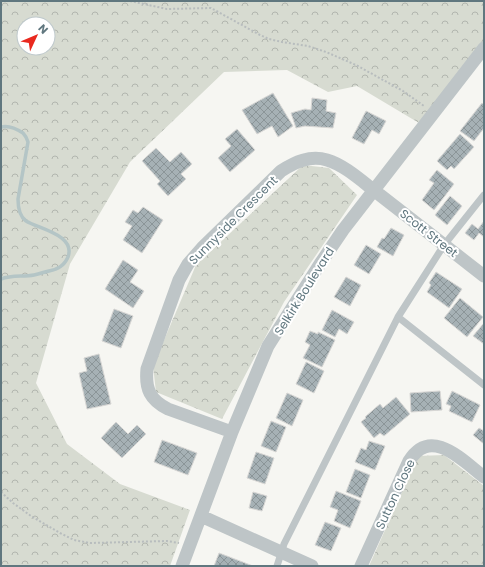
<svg xmlns="http://www.w3.org/2000/svg" width="485" height="567" font-family="Poppins,sans-serif">
<style>
.forest{fill:url(#forest-crowns);fill-rule:evenodd}
.lines{fill:none;stroke-linecap:round;stroke-linejoin:round}
.stream{stroke:#b4c5c6;stroke-width:3.5}
.building{fill:url(#building-cross-hatch);stroke:#d8d7d5}
.path{stroke:#b8bdbe;stroke-width:2;stroke-dasharray:2 2;stroke-linecap:butt}
.lane{stroke:#bec5c7;stroke-width:7}
.street{stroke:#bec5c7;stroke-width:13}
.labels{text-anchor:middle;dominant-baseline:central;stroke-width:4;stroke-linejoin:round;paint-order:stroke}
.street-label{font-size:12px;fill:#60777f;stroke:#fff}
</style>
<defs>
<pattern id="forest-crowns" width="20" height="18" patternUnits="userSpaceOnUse"><rect width="20" height="18" fill="#d7dbd1"/><path d="M2 6a3 3 0 1 1 6 0M12 15a3 3 0 1 1 6 0" fill="none" stroke="#b2b6af"/></pattern>
<pattern id="building-cross-hatch" width="8" height="8" patternUnits="userSpaceOnUse"><rect width="8" height="8" fill="#a6b1b5"/><path d="M0 0l8 8M0 8l8-8" fill="none" stroke="#8b9598"/></pattern>
</defs>
<rect width="100%" height="100%" fill="#f6f6f2"/>
<path class="forest" d="M1,1H484V48L424,126L357,86L328,92L287,70L224,72L130,162L70,264L36,383L67,444L120,484L190,510L170,566H1ZM24,24H48V48H24Z
M303,165L329,168L357,195L284,302L222,419L156,392L153,366L196,265Z
M444,455L484,486V566H369L418,456Z"/>
<g class="lines">
<path class="stream" d="M1,127C8,125 17,129 23,133C25,135 27,139 28,142L18,199C18,207 19,216 26,221C39,229 76,235 68,257C64,266 58,269 49,271C44,272 39,274 34,275C23,277 12,275 1,279"/>
</g>
<path class="building" d="M273,93L293,126L278,137L272,126L257,134L242,110Z
M312,98L327,100L326,111L336,113L333,128L305,126L296,128L291,113L305,109L311,110Z
M482,103L484,105V128L474,141L460,131Z
M366,111L386,121L379,134L372,130L364,144L352,138Z
M237,129L255,150L230,172L218,158L231,146L225,139Z
M460,134L474,147L454,169L451,166L447,170L437,161Z
M156,148L170,162L181,152L192,164L181,174L186,179L168,196L157,184L160,181L142,161Z
M437,170L454,184L434,210L422,200L434,183L429,180Z
M450,196L462,206L447,225L435,215Z
M143,207L163,220L142,253L123,240L132,226L125,222L133,210L138,213Z
M484,221V237L479,233L474,240L465,233L472,224L478,229Z
M391,228L404,235L393,256L377,247L382,238L384,239Z
M366,245L381,254L369,274L354,265Z
M123,260L138,270L130,282L144,291L133,308L105,289Z
M436,272L462,289L449,308L427,292L431,285L429,283Z
M346,277L361,285L350,306L334,297Z
M460,298L483,317L467,337L444,318Z
M114,309L133,316L121,348L102,341Z
M332,310L354,322L347,334L339,329L335,337L322,330Z
M484,323V344L473,336Z
M310,331L318,334V332L335,340L322,367L303,358L310,345L305,342Z
M99,354L111,404L87,409L79,373L87,371L84,358Z
M306,362L324,371L314,393L296,384Z
M440,391L442,410L411,412L410,393Z
M452,391L480,405L472,422L449,411L451,406L446,404Z
M287,393L303,400L292,426L276,418Z
M396,397L410,414L384,436L380,433L374,438L361,422L366,418L365,417L380,404L383,408Z
M271,421L286,427L276,452L261,446Z
M116,422L128,434L137,425L146,434L122,458L101,438Z
M479,428L484,431V444L473,435Z
M162,440L197,453L188,475L154,462Z
M369,441L385,446L375,470L355,462L361,448L366,450Z
M256,452L274,458L265,484L247,478Z
M355,469L370,475L361,498L346,492Z
M336,491L361,501L350,528L334,521L338,510L330,507Z
M253,492L267,496L262,511L249,508Z
M325,522L341,528L331,551L315,545Z
M219,553L253,566H214Z"/>
<g class="lines">
<path class="path" d="M130,1L167,9L211,8L260,35L269,39L282,42L308,46L326,52L356,65L403,91L424,106
M1,492L13,503L31,516L60,533L74,540L90,543L167,541L179,543"/>
<path class="lane" d="M398,317L484,385
M277,566L284,544L398,317L444,245L484,195"/>
<path class="street" d="M232,432L168,409C150,400 145,389 147,369L179,280L188,264L202,248L281,171C295,162 310,155 327,160C345,165 365,184 380,195C415,222 449,249 484,276
M201,516L312,566
M182,566L232,432L268,346L320,264L343,230L484,48
M361,566L409,461C431,426 462,460 484,477"/>
</g>
<g class="labels">
<g class="street-label">
<text transform="translate(233 220) rotate(-45)">Sunnyside Crescent</text>
<text transform="translate(429 233) rotate(38)">Scott Street</text>
<text transform="translate(304 291) rotate(-58)">Selkirk Boulevard</text>
<text transform="translate(395 494) rotate(-65)">Sutton Close</text>
</g>
</g>
<rect width="485" height="567" fill="none" stroke="#60777f" stroke-width="4"/>
<g transform="translate(36 36) rotate(46)"><circle r="19" fill="#ffffff" stroke="#bfc9cc"/>
<path d="M0-3L7 15L0 10L-7 15Z" fill="#e9291f"/>
<text y="-6" font-size="11" font-weight="bold" text-anchor="middle" fill="#60777f">N</text>
</g>
</svg>
